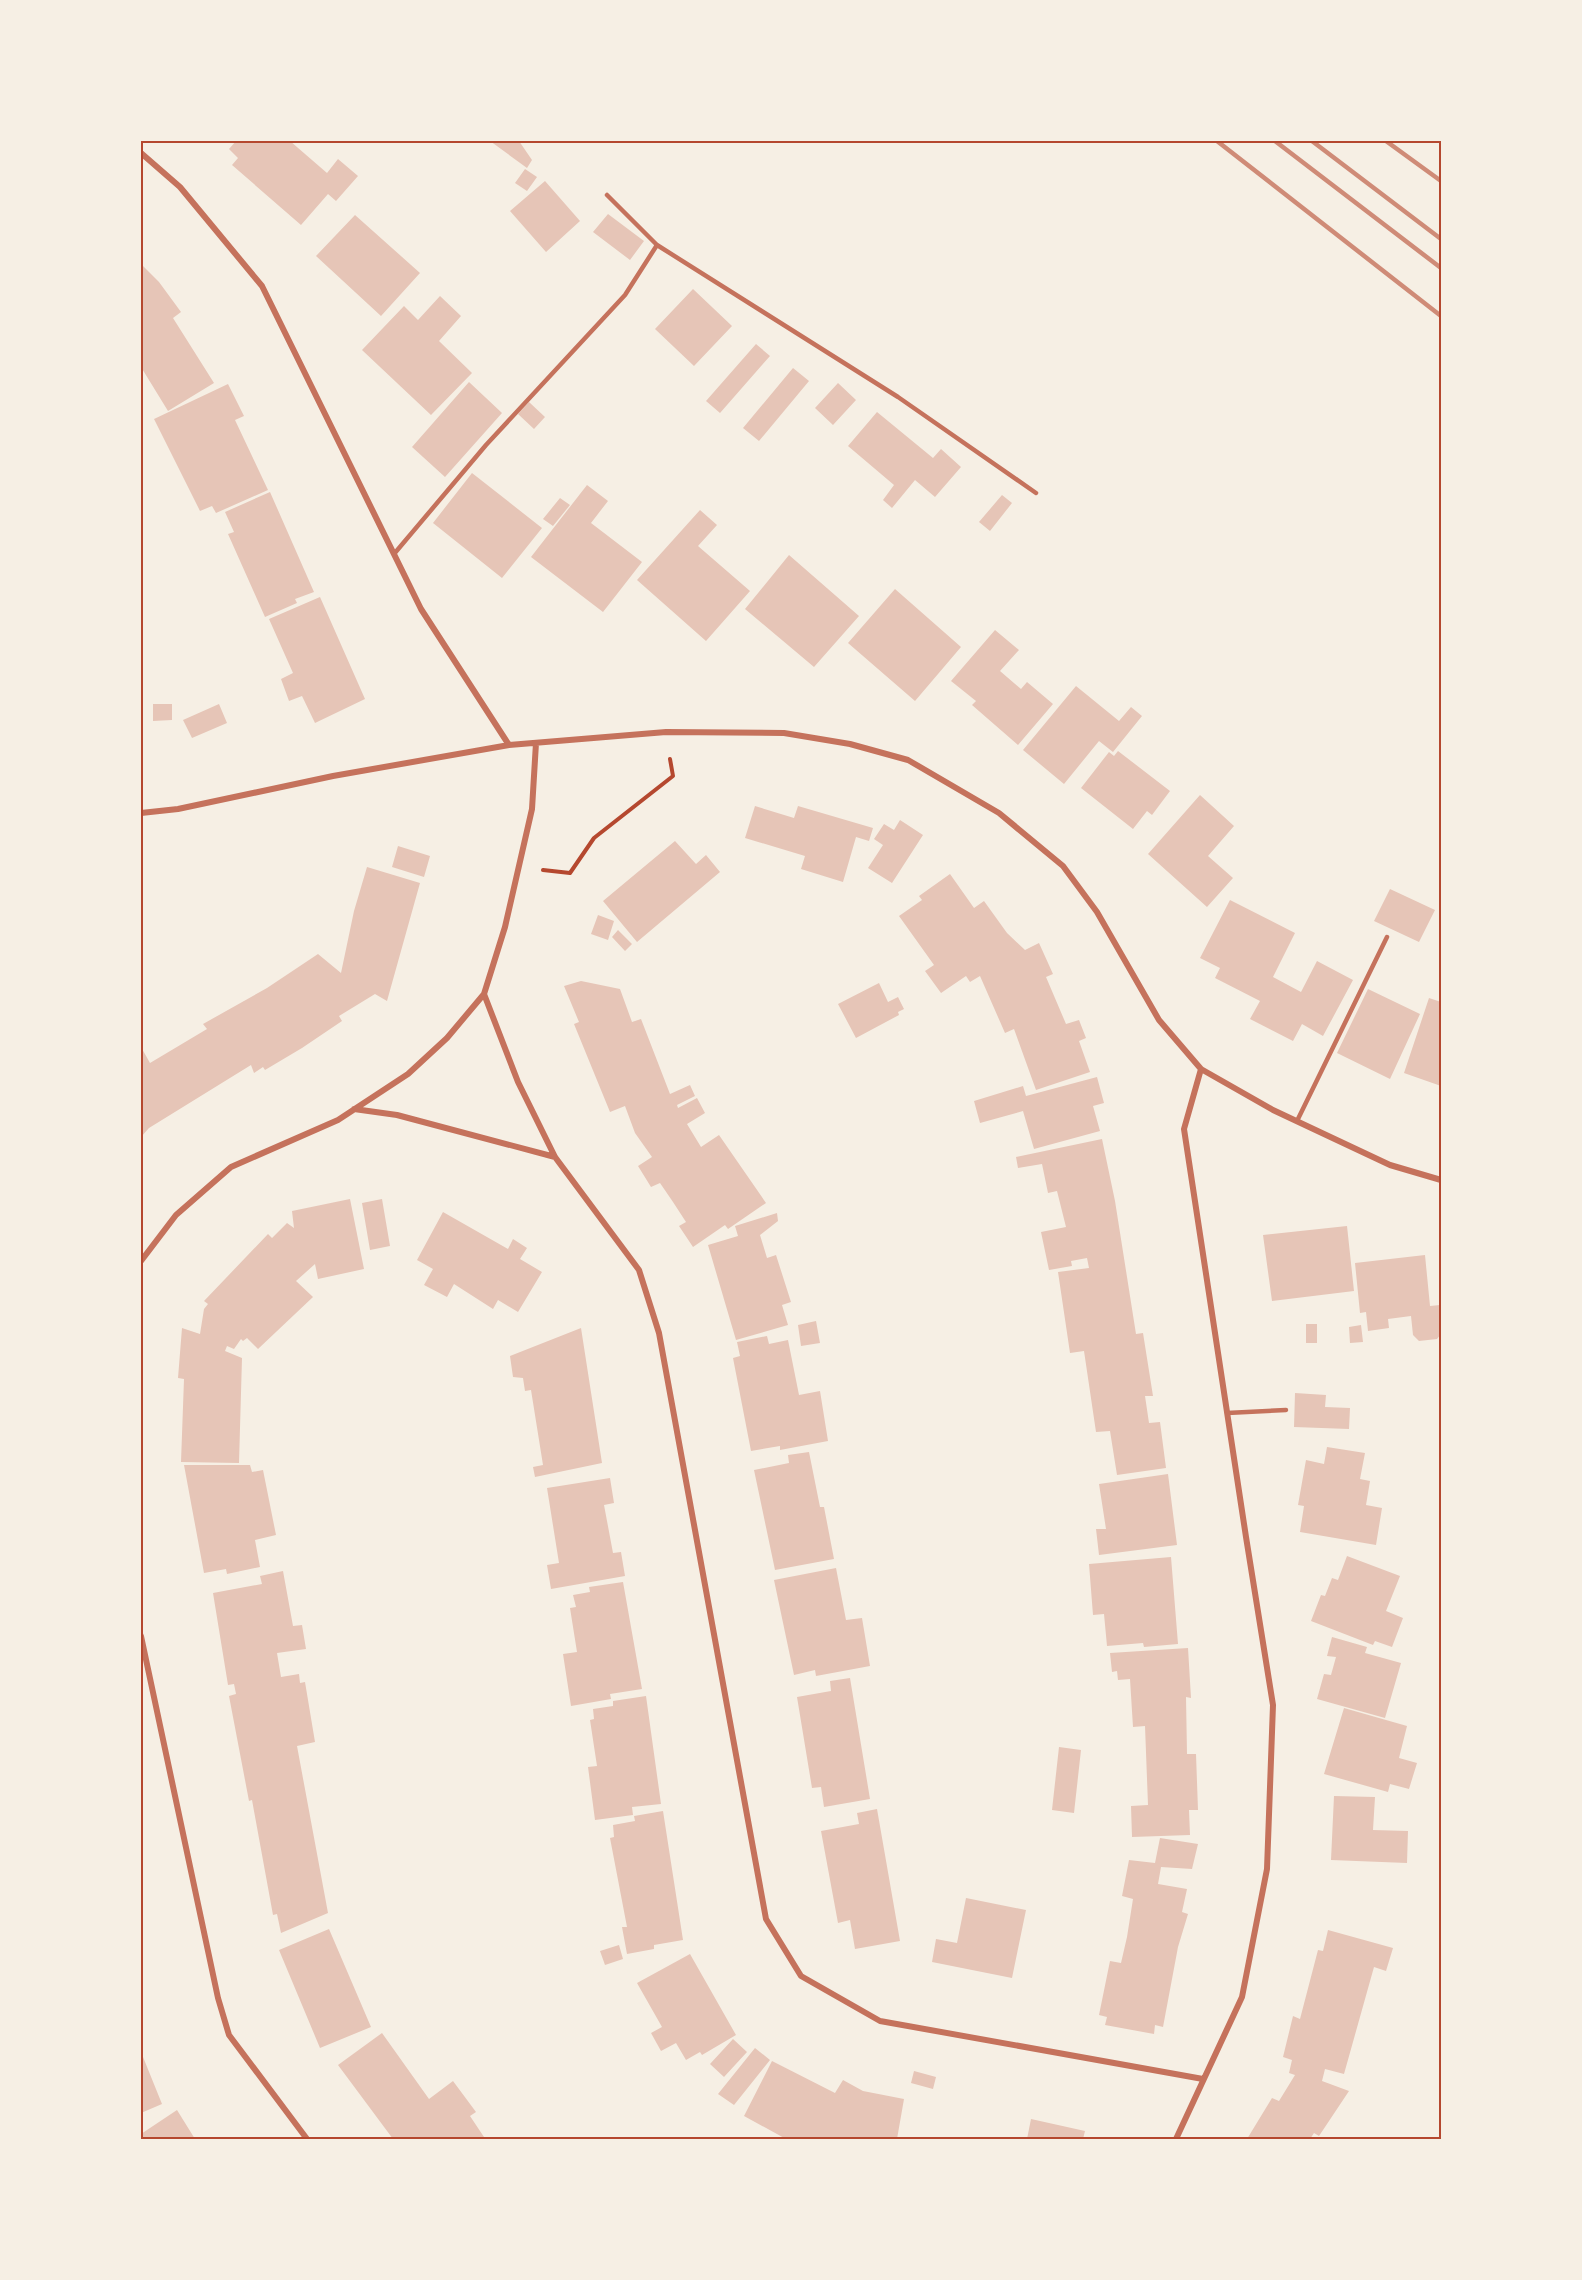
<svg xmlns="http://www.w3.org/2000/svg" width="1582" height="2280" font-family="'Fira Sans Condensed',sans-serif">
<style>
.building{fill:#e6c5b7}
.lines{fill:none;stroke-linecap:round;stroke-linejoin:round}
.path{stroke:#b5482f;stroke-width:4}
.service{stroke:#c5725c;stroke-width:4.5}
.minor{stroke:#c5725c;stroke-width:6}
.rail{stroke:#cf8b77;stroke-width:4.5}
.neatline{fill:none;stroke:#b5482f;stroke-width:2}
</style>
<rect width="100%" height="100%" fill="#f6efe4"/>
<path class="building" d="M236,141H290L327,173L338,159L358,176L336,201L328,194L301,225L232,165L238,158L229,149Z
M490,141H519L532,160L527,168Z
M525,169L537,177L527,191L515,183Z
M545,181L580,221L546,252L510,211Z
M608,214L644,241L630,260L593,232Z
M355,215L420,273L381,316L316,256Z
M141,264L159,282L181,312L173,318L214,383L168,411L141,367Z
M693,289L732,326L694,366L655,329Z
M440,296L461,316L439,341L472,373L431,415L362,350L404,306L418,320Z
M756,344L770,356L720,413L706,401Z
M793,368L809,381L759,441L743,428Z
M469,382L502,413L445,477L412,447Z
M838,383L856,400L833,425L815,408Z
M228,384L244,416L235,420L268,490L216,513L212,506L200,511L154,419Z
M529,402L545,417L534,429L518,414Z
M877,412L933,458L941,449L961,467L935,497L915,480L892,508L883,500L894,485L848,446Z
M472,473L542,528L502,578L433,523Z
M587,485L608,501L591,523L642,562L603,612L531,557Z
M270,492L314,592L295,599L297,603L265,617L228,534L234,532L225,512Z
M1002,495L1012,503L990,531L979,522Z
M560,498L570,505L553,526L543,519Z
M700,510L717,525L698,546L750,591L706,641L637,580Z
M789,555L859,616L814,667L745,609Z
M895,589L961,647L915,701L848,643Z
M320,597L365,699L315,723L302,696L289,701L281,679L293,673L269,619Z
M995,630L1019,650L1000,671L1021,689L1027,682L1053,704L1018,745L972,705L976,701L951,681Z
M1076,686L1119,721L1131,707L1142,716L1113,752L1099,741L1064,784L1023,750Z
M153,704H172V720L153,721Z
M219,704L227,723L192,738L183,720Z
M1118,751L1170,791L1152,815L1147,811L1133,829L1081,788L1109,752L1114,756Z
M1200,795L1234,826L1208,856L1233,878L1207,907L1148,854Z
M755,806L794,818L798,806L873,828L869,841L856,837L843,882L801,869L805,856L745,838Z
M900,820L923,835L892,883L868,868L883,845L874,839L884,824L894,830Z
M675,841L696,864L706,855L720,872L637,942L603,901Z
M398,846L430,856L424,877L392,867Z
M367,867L420,883L387,1001L375,994L339,1016L342,1021L302,1048L265,1070L263,1067L254,1073L251,1065L149,1128L141,1137V1047L150,1063L207,1029L203,1024L267,988L318,954L341,973L354,911Z
M950,874L974,908L984,901L1007,933L1025,950L1039,943L1053,974L1046,977L1066,1024L1079,1020L1086,1038L1079,1041L1090,1072L1036,1090L1014,1029L1005,1033L980,976L970,982L966,976L941,993L925,971L934,965L899,916L922,900L919,896Z
M1390,889L1435,910L1419,942L1374,921Z
M1230,900L1295,933L1273,977L1301,992L1317,961L1353,980L1323,1036L1302,1024L1293,1041L1250,1019L1260,1001L1215,978L1220,968L1200,958Z
M598,915L614,921L608,940L591,934Z
M618,930L632,944L625,951L612,937Z
M581,981L620,989L632,1022L641,1019L670,1094L690,1085L695,1096L677,1105L678,1108L697,1098L705,1113L687,1124L701,1147L719,1135L766,1203L728,1229L725,1225L693,1247L679,1226L686,1222L673,1202L660,1183L651,1187L638,1166L652,1157L635,1133L625,1106L610,1112L574,1024L579,1022L564,986Z
M879,983L888,1002L898,997L904,1009L898,1012L899,1015L856,1038L838,1004Z
M1368,989L1420,1014L1390,1079L1337,1053Z
M1429,998L1441,1002V1086L1404,1073Z
M1097,1077L1104,1103L1093,1106L1100,1131L1034,1149L1023,1111L980,1123L974,1101L1023,1086L1026,1096Z
M1102,1139L1115,1201L1136,1334L1143,1333L1153,1396H1145L1149,1423L1160,1422L1166,1468L1117,1475L1110,1431L1096,1432L1084,1351L1070,1353L1058,1272L1089,1268L1087,1258L1071,1261L1072,1266L1049,1270L1041,1232L1066,1227L1057,1191L1048,1193L1042,1164L1018,1168L1016,1157Z
M350,1199L364,1269L318,1279L315,1264L296,1281L313,1297L258,1349L247,1338L243,1341L241,1339L234,1349L227,1346L225,1351L242,1358L239,1463L181,1462L184,1379L178,1378L182,1328L200,1334L204,1309L208,1304L204,1301L268,1234L272,1238L287,1223L294,1228L292,1211Z
M382,1199L390,1246L370,1250L362,1203Z
M443,1212L508,1249L513,1239L527,1248L520,1259L542,1272L518,1312L498,1300L493,1309L454,1284L447,1297L424,1285L433,1269L417,1260Z
M777,1213L778,1221L760,1235L767,1258L776,1255L791,1302L782,1305L788,1325L736,1340L708,1245L738,1236L735,1226Z
M1347,1226L1354,1291L1272,1301L1263,1235Z
M1425,1255L1430,1306L1440,1305L1441,1334L1437,1339L1419,1341L1413,1335L1411,1316L1388,1319L1389,1328L1368,1331L1366,1312L1360,1313L1355,1263Z
M816,1321L820,1343L801,1346L798,1325Z
M1306,1324H1317V1343H1306Z
M1361,1325L1363,1342L1350,1343L1349,1327Z
M581,1328L602,1463L535,1477L533,1467L543,1465L531,1390L525,1391L523,1378L513,1377L510,1356Z
M767,1336L769,1344L788,1340L799,1395L820,1391L828,1441L780,1450V1446L751,1451L733,1358L740,1356L737,1342Z
M1295,1393L1326,1395L1325,1407L1350,1408L1349,1429L1294,1427Z
M1327,1447L1365,1453L1360,1479L1370,1481L1366,1505L1382,1508L1376,1545L1300,1532L1304,1506L1298,1505L1306,1460L1324,1464Z
M809,1452L820,1507H824L834,1559L775,1570L754,1470L789,1463L788,1455Z
M184,1465H250L252,1472L263,1470L276,1535L255,1540L260,1567L227,1574L226,1569L204,1573Z
M1168,1474L1177,1545L1099,1555L1096,1529H1106L1099,1484Z
M610,1478L614,1503L604,1505L613,1553L621,1552L625,1576L551,1589L547,1565L559,1563L547,1488Z
M1347,1556L1400,1576L1386,1611L1403,1618L1392,1647L1375,1641L1373,1645L1311,1621L1321,1595L1325,1596L1332,1578L1338,1580Z
M1171,1557L1178,1644L1144,1647L1143,1643L1107,1646L1104,1614L1093,1615L1089,1564Z
M836,1568L846,1620L862,1618L870,1666L816,1676L815,1670L794,1675L774,1580Z
M283,1571L293,1626L302,1625L306,1649L277,1653L281,1677L299,1674L300,1683L305,1682L315,1742L297,1746L328,1913L281,1933L277,1914L273,1915L252,1800L249,1801L229,1696L236,1694L234,1684L228,1685L213,1593L262,1584L260,1576Z
M623,1582L642,1689L610,1694L611,1699L571,1706L563,1654L577,1652L570,1608L576,1607L573,1595L590,1592L589,1587Z
M1332,1637L1367,1647L1365,1653L1401,1663L1385,1718L1317,1699L1324,1674L1331,1675L1336,1657L1327,1656Z
M1188,1648L1191,1698L1186,1697L1187,1754H1196L1198,1810H1189L1190,1835L1132,1837L1131,1806L1148,1805L1145,1726L1133,1727L1130,1679L1118,1680L1117,1671L1112,1672L1110,1653Z
M850,1678L870,1799L824,1807L821,1787L812,1788L797,1697L831,1691L830,1681Z
M646,1696L661,1804L632,1807L633,1815L595,1820L588,1767L597,1766L590,1720L594,1719L593,1709L613,1706V1701Z
M1344,1708L1407,1726L1399,1758L1417,1763L1409,1789L1390,1784L1388,1792L1324,1774Z
M1059,1747L1081,1750L1074,1813L1052,1810Z
M1334,1796L1375,1797L1373,1830L1408,1831L1407,1863L1331,1860Z
M877,1809L900,1941L855,1949L850,1920L838,1923L821,1831L859,1824L857,1813Z
M663,1811L683,1940L654,1945V1949L627,1954L622,1927H627L610,1838L614,1837L613,1825L635,1821L634,1816Z
M1160,1838L1198,1844L1192,1869L1161,1867L1158,1884L1187,1889L1182,1912L1188,1914L1178,1947L1163,2027L1155,2025L1154,2034L1105,2025L1107,2017L1099,2015L1110,1961L1121,1963L1127,1937L1133,1899L1122,1896L1129,1860L1155,1863Z
M966,1898L1026,1910L1012,1978L932,1962L936,1939L957,1943Z
M329,1929L371,2027L320,2048L279,1950Z
M1328,1930L1393,1948L1386,1971L1374,1967L1344,2074L1325,2069L1322,2081L1349,2091L1319,2136L1314,2133L1310,2139H1247L1272,2098L1279,2101L1295,2075L1289,2073L1292,2060L1283,2057L1293,2016L1300,2019L1318,1950L1323,1951Z
M619,1945L623,1959L605,1965L600,1951Z
M690,1954L736,2035L702,2055L700,2052L686,2060L676,2043L661,2051L651,2033L662,2027L637,1983Z
M382,2033L429,2099L453,2081L476,2112L470,2116L484,2137L481,2139H393L338,2065Z
M733,2039L747,2052L724,2077L710,2064Z
M755,2048L770,2060L734,2105L718,2094Z
M141,2052L162,2104L141,2113Z
M772,2061L835,2093L843,2080L863,2091L904,2099L897,2139H786L744,2116Z
M914,2071L936,2077L933,2089L911,2083Z
M177,2110L195,2139H141V2134Z
M1031,2119L1085,2131L1083,2139H1027Z"/>
<g class="lines">
<path class="path" d="M543,870L570,873L594,838L673,776L670,759"/>
<path class="service" d="M657,245L898,397L1036,493
M394,554L486,445L625,295L657,245L607,195
M1297,1121L1387,937
M1227,1413L1286,1410"/>
<path class="minor" d="M141,153L180,187L262,286L421,609L509,745L666,732L784,733L850,744L908,760L999,813L1063,866L1097,912L1159,1020L1201,1069L1273,1110L1390,1165L1441,1180
M141,813L178,809L333,776L509,745
M484,994L518,1082L555,1157L639,1270L659,1333L766,1919L801,1976L880,2021L1203,2079
M354,1109L397,1115L555,1157
M141,1261L176,1215L231,1167L338,1120L408,1074L447,1038L484,994L505,927L532,809L536,743
M141,1636L218,1998L229,2035L307,2139
M1176,2139L1242,1997L1267,1869L1273,1705L1246,1537L1184,1129L1201,1069"/>
<path class="rail" d="M1217,141L1441,316
M1275,141L1441,268
M1312,141L1441,239
M1386,141L1441,181"/>
</g>
<rect width="1582" height="2280" fill="none" stroke="#f6efe4" stroke-width="285"/>
<rect x="142" y="142" width="1298" height="1996" class="neatline"/>
</svg>
